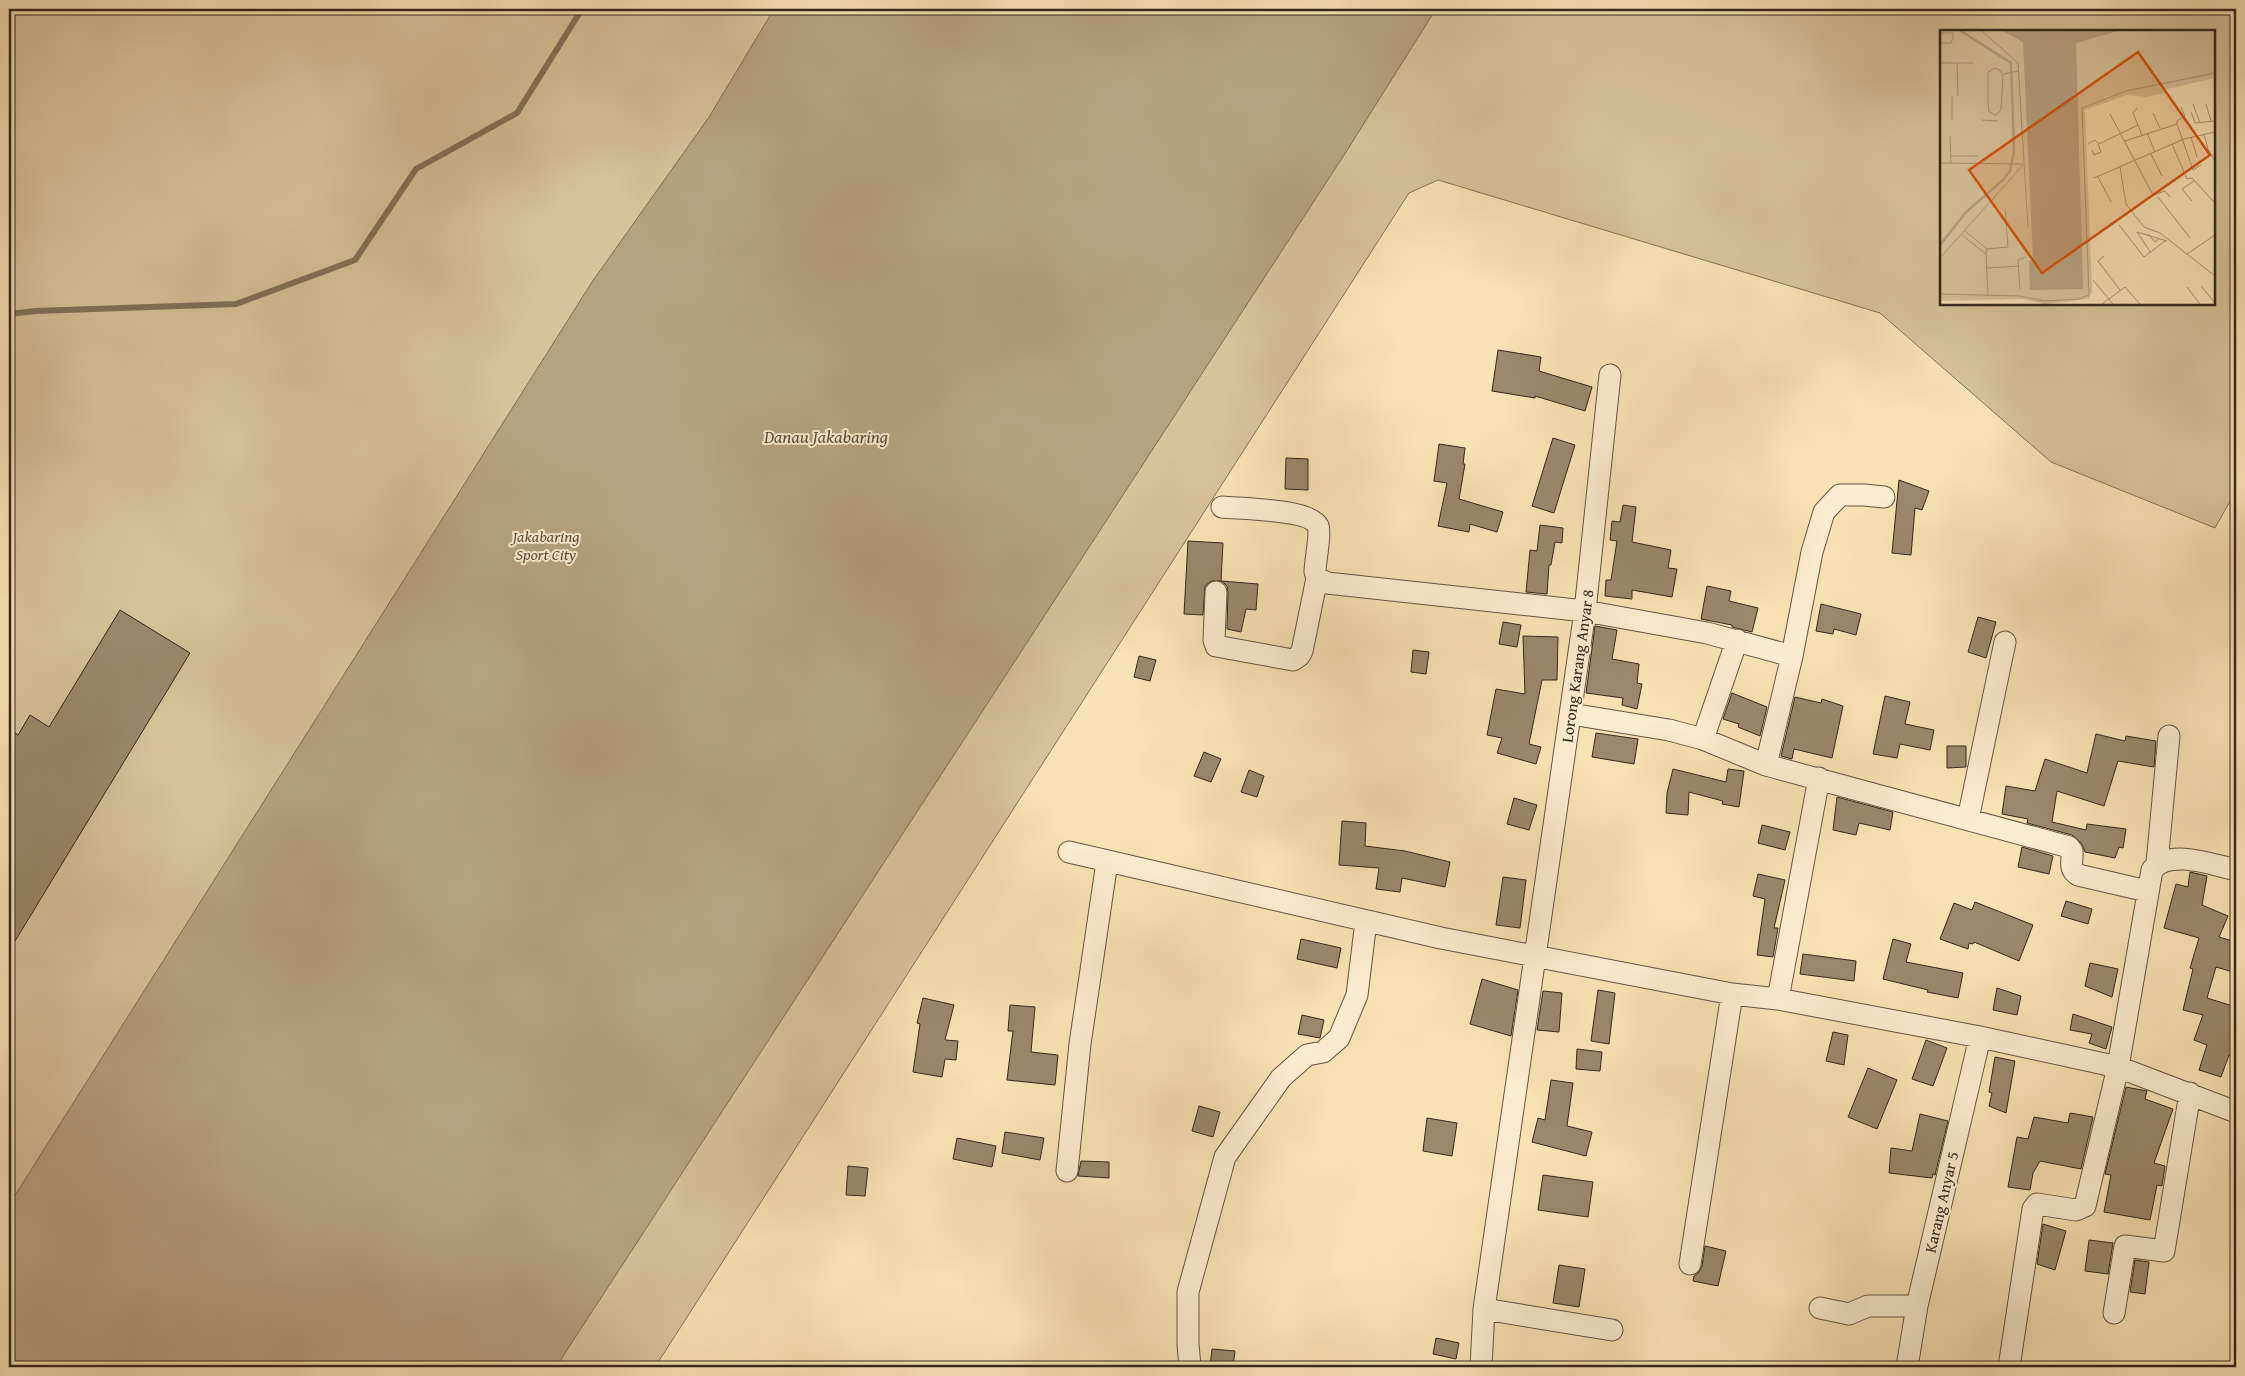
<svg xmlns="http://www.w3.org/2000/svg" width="2245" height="1376" font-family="'Gentium Book Plus',serif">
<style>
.green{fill:#d7c29a;stroke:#86755b;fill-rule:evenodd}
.water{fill:#b6a280;stroke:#827158}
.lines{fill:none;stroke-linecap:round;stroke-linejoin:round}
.stream{stroke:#827158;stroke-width:6}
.building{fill:#9a886b;stroke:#35281c}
.street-casing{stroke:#665642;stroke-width:23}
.street{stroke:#faecce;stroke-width:21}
.labels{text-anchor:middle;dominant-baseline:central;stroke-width:4;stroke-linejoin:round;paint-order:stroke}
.park-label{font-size:16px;font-style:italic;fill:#5e4e3c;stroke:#faecce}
.street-label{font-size:16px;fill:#35281c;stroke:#faecce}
.water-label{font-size:18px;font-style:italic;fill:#5c4d3a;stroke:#faecce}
.inset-river{fill:none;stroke:#b6a280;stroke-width:2.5}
.inset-road{fill:none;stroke:#aa9777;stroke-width:1}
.view{fill:#d6540e;fill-opacity:0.15;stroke:#d6540e;stroke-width:2.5}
.inset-edge{fill:none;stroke:#35281c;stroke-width:2.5}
</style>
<rect width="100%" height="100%" fill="#f8e1b4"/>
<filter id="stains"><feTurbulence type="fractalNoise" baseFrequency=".004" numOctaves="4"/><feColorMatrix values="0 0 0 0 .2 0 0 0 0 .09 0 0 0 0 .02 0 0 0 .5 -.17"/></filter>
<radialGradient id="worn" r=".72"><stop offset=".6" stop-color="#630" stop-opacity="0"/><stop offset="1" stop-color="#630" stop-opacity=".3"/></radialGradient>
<path class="green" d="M9,9H2236V497L2233,496L2215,528L2051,462L1880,313L1438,180L1409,193L655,1367H9ZM1941,31H2214V304H1941Z"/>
<path class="water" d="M774,9H1436L1346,152L556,1367H9V1201L12,1200L592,282L709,117Z"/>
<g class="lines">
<path class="stream" d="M9,314L36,311L236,304L355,260L416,169L517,113L582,9"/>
</g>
<path class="building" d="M1498,350L1541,357L1539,371L1592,387L1585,411L1535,396V398L1492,391Z
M1553,438L1575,445L1554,513L1532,506Z
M1439,444L1465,448L1463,464H1465L1459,499L1503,512L1497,532L1470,524L1469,532L1438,526L1447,483L1434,481Z
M1286,458L1308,459V490L1285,489Z
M1899,480L1929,491L1922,510L1915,508L1911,555L1892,553Z
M1623,505L1636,507L1632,542L1671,550L1668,568L1677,569L1672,597L1632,590V599L1605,596L1606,580H1611L1617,541L1610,540L1612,521L1620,522Z
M1540,525L1563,528L1562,543L1555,542L1551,565H1549L1547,594L1526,592L1530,550L1537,551Z
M1188,541L1223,543L1221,581L1258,584L1256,610L1246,609L1241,632L1227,629L1228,592L1227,586L1222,581H1211L1205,586L1203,615L1184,614Z
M1707,586L1731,591L1729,601L1758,608L1752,632L1732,627V625L1701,619Z
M1821,604L1861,614L1856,635L1834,629L1833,634L1816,631Z
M120,610L190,653L9,951V729L18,735L30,715L49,727Z
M1978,617L1996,622L1986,658L1968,652Z
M1503,622L1521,625L1517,647L1499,644Z
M1595,626L1617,630L1612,659L1639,664L1637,683L1642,684L1637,709L1622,705L1623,698L1586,693Z
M1523,636L1558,637L1557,680H1542L1529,744L1541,747L1536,764L1497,753L1502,738L1487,735L1496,689L1525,694Z
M1413,650L1429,652L1426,674L1411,672Z
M1139,656L1156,660L1150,681L1134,677Z
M1732,693L1767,707L1760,736L1738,727L1739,724L1723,719Z
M1885,696L1910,702L1905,724L1934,730L1930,750L1900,744L1897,758L1873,754Z
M1795,697L1821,703L1822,699L1843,706L1832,758L1794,749L1792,759L1781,756Z
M1596,733L1638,739L1634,764L1592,757Z
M2096,734L2125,741L2126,736L2156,741L2154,767L2118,761L2104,806L2057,791L2052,822L2086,830L2087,824L2126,829L2123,848L2119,847L2115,858L2085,852L2082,844L2072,835L2027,823L2028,819L2002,814L2006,786L2035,791L2045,759L2087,773Z
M1947,746H1966V767L1947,768Z
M1204,752L1221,759L1211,782L1194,776Z
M1673,769L1726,782L1728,769L1744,771L1739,807L1722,804L1723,801L1689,792L1688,815L1666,813L1667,793Z
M1249,770L1264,776L1257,797L1241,792Z
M1837,797L1893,812L1890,830L1859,823L1856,835L1833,830Z
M1514,798L1537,805L1529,830L1507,824Z
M1342,821L1366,823L1365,846L1405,851L1450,862L1445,887L1402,878L1400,892L1376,889L1379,868L1339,865Z
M1762,825L1790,832L1785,850L1758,843Z
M2022,847L2053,856L2049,874L2018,867Z
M2190,872L2207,876L2202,905L2228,916L2219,937L2236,942V973L2216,967L2207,998L2236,1007V1058L2229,1055L2221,1077L2199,1070L2207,1045L2194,1040L2203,1015L2183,1010L2193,969L2190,968L2199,938L2164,928L2176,884L2188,887Z
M1758,874L1785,880L1774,928H1778L1773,957L1757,955L1765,899L1753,896Z
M1503,877L1526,880L1520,928L1496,925Z
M2066,901L2092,909L2088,924L2061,916Z
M1975,902L2033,925L2019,961L1974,942L1973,944L1969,943L1968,949L1940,939L1954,903L1972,910Z
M1301,939L1341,948L1337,968L1297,959Z
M1893,939L1911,944L1906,962L1963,973L1958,998L1927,992L1928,990L1883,979Z
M1803,954L1856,961L1854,981L1800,974Z
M2090,963L2118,969L2112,997L2085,986Z
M1482,979L1518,990L1511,1036L1470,1024Z
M1997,988L2021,996L2017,1015L1993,1010Z
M1598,990L1615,993L1609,1044L1591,1041Z
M1543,991L1562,993L1559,1032L1537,1030Z
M923,998L954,1005L945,1040L958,1041L956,1060L945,1059L942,1077L913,1072L920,1024L917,1023Z
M1010,1005L1035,1007L1031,1052L1058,1055L1055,1085L1007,1080L1013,1031H1008Z
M2073,1014L2112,1027L2106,1049L2089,1043L2092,1034L2070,1030Z
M1302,1015L1324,1020L1320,1038L1298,1034Z
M1833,1032L1848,1035L1844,1065L1826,1061Z
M1926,1040L1947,1048L1933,1086L1912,1079Z
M1577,1049L1602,1052L1600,1071L1576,1069Z
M1995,1057L2015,1061L2006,1113L1989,1106L1992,1093L1989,1092Z
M1868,1068L1897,1080L1877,1129L1848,1117Z
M1551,1080L1573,1083L1567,1126L1592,1132L1586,1156L1532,1142L1538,1118L1545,1120Z
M2126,1087L2147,1091L2145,1099L2173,1109L2154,1163L2165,1166L2162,1186L2157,1185L2150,1220L2104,1212L2111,1175L2105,1174Z
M1199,1106L1220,1112L1213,1137L1192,1131Z
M2070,1113L2093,1117L2081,1169L2040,1161L2033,1173L2030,1190L2008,1187L2017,1137L2028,1139L2034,1117L2068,1123Z
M1920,1114L1948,1121L1935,1175L1933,1174L1932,1178L1889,1173L1891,1148L1912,1151Z
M1427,1118L1457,1123L1452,1156L1423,1151Z
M1005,1132L1044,1138L1040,1160L1002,1153Z
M957,1138L996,1146L992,1167L953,1159Z
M1081,1161L1109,1162V1178L1078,1176Z
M848,1166L868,1168L865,1196L846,1195Z
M1543,1175L1593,1182L1588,1217L1538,1210Z
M2043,1224L2066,1231L2055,1270L2037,1264Z
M2089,1240L2113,1243L2108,1274L2085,1271Z
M1705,1246L1726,1251L1718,1286L1693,1281L1694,1276L1699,1272L1702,1266Z
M2135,1260L2149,1262L2145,1294L2130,1292Z
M1559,1265L1585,1269L1579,1307L1553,1303Z
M1436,1338L1459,1343L1456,1359L1433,1354Z
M1212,1349L1235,1351L1233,1367H1210Z"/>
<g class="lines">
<defs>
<path id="street" d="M1222,507C1241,509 1309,509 1318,526C1321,534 1315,562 1315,572L1317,578L1327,583L1585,611L1707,633L1792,656
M1216,592L1214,640L1216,646L1293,660L1299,656L1302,651L1317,578
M1571,714L1669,730L1703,739L1766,765L2069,847L2072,851C2073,862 2068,868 2078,875L2147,891
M1703,739L1737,640
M1766,765L1792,656L1812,552L1824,512L1840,495H1864L1884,497
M1968,819L2005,642
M1069,852L1441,938L1732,994L1778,999L1980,1037L2118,1067L2236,1112
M2157,863L2169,736
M1778,999L1819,778
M1067,1171L1080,1044L1107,862
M1690,1264L1732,994
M1820,1308L1849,1314L1868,1306H1917
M1484,1309L1612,1330
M2114,1313L2125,1246L2164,1251L2190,1093
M1190,1367L1188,1344V1292L1225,1157L1281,1078L1307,1055L1323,1052L1339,1038L1357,995L1366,921
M1481,1367L1484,1309L1585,611L1610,375
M1907,1367L1917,1306L1980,1037
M2009,1367L2033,1209L2037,1204L2076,1210L2085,1206L2118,1067L2152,870C2169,848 2213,865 2236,870"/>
</defs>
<use href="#street" class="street-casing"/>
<use href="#street" class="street"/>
</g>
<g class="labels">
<g class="park-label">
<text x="546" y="536">Jakabaring<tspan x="546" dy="18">Sport City</tspan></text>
</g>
<g class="street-label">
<text transform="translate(1577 666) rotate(-82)">Lorong Karang Anyar 8</text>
<text transform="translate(1941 1202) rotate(-77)">Karang Anyar 5</text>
</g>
<g class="water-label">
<text x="826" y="436">Danau Jakabaring</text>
</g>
</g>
<g transform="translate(1940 30)">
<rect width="275" height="275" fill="#f8e1b4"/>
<path d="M0,1H275V48L223,60V63L207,67L187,65L145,80L152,262L149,269L104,274L82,269L0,271Z" fill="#d7c29a"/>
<path d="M62,1H178L136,13L143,259L90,260L89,231L93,229L83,12Z" fill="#b6a280"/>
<path class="inset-river" d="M0,215L26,182L63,150L70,141L74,121L71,33L21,1"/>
<path class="inset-road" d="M42,1L78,33L88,197M0,3H13V8L11,13H0M0,33H33M17,33L18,66M55,38L61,41L63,47L61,80L56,85L49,82L48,74V42ZM63,44L79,41M12,66V91M253,74L260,93M266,74L271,91M197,78L193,83L202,105M251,82L255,93L275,91M213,83L220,98M170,84L213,165L225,161L230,167M42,90L58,91M237,94L253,140L261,135M207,103L215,122M264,104L268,119L275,131M10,106L11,133M251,107L257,127M185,111L237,94V91L245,86L241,77M148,114L155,110L159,114L198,95M232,114L247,149L252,148L275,173M152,120L154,125L161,122L158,114M211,124L222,146M10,126H38M0,133L83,134M180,137L186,174L204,197L220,203L275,246M158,147L171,172M154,148L244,109L275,102M218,167L250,208M252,171L242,159L254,151M179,195L204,227L225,211M25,201L47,219M208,204L215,212L219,209M22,205L46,224M211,223L197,202L227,211M247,224L275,205M164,226L158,231L180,260M0,228L83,135M47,238L79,236M153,250L173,274M261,256L275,273M247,257L260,274M80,259L78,230L86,227M0,264L79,266L104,271L139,269L149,265L142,78L186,61L275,43M48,266L46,224L47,219L68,217L65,178M162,274L185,257L200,274"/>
<path class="view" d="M198,22L270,125L102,243L29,140Z"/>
<rect width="275" height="275" class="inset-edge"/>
</g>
<rect width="2245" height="1376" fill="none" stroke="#f8e1b4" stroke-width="30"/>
<rect x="10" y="10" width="2225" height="1356" fill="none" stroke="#35281c" stroke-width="2.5"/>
<rect x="15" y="15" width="2215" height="1346" fill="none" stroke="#35281c"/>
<rect width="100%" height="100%" filter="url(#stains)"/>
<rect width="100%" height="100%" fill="url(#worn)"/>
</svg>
